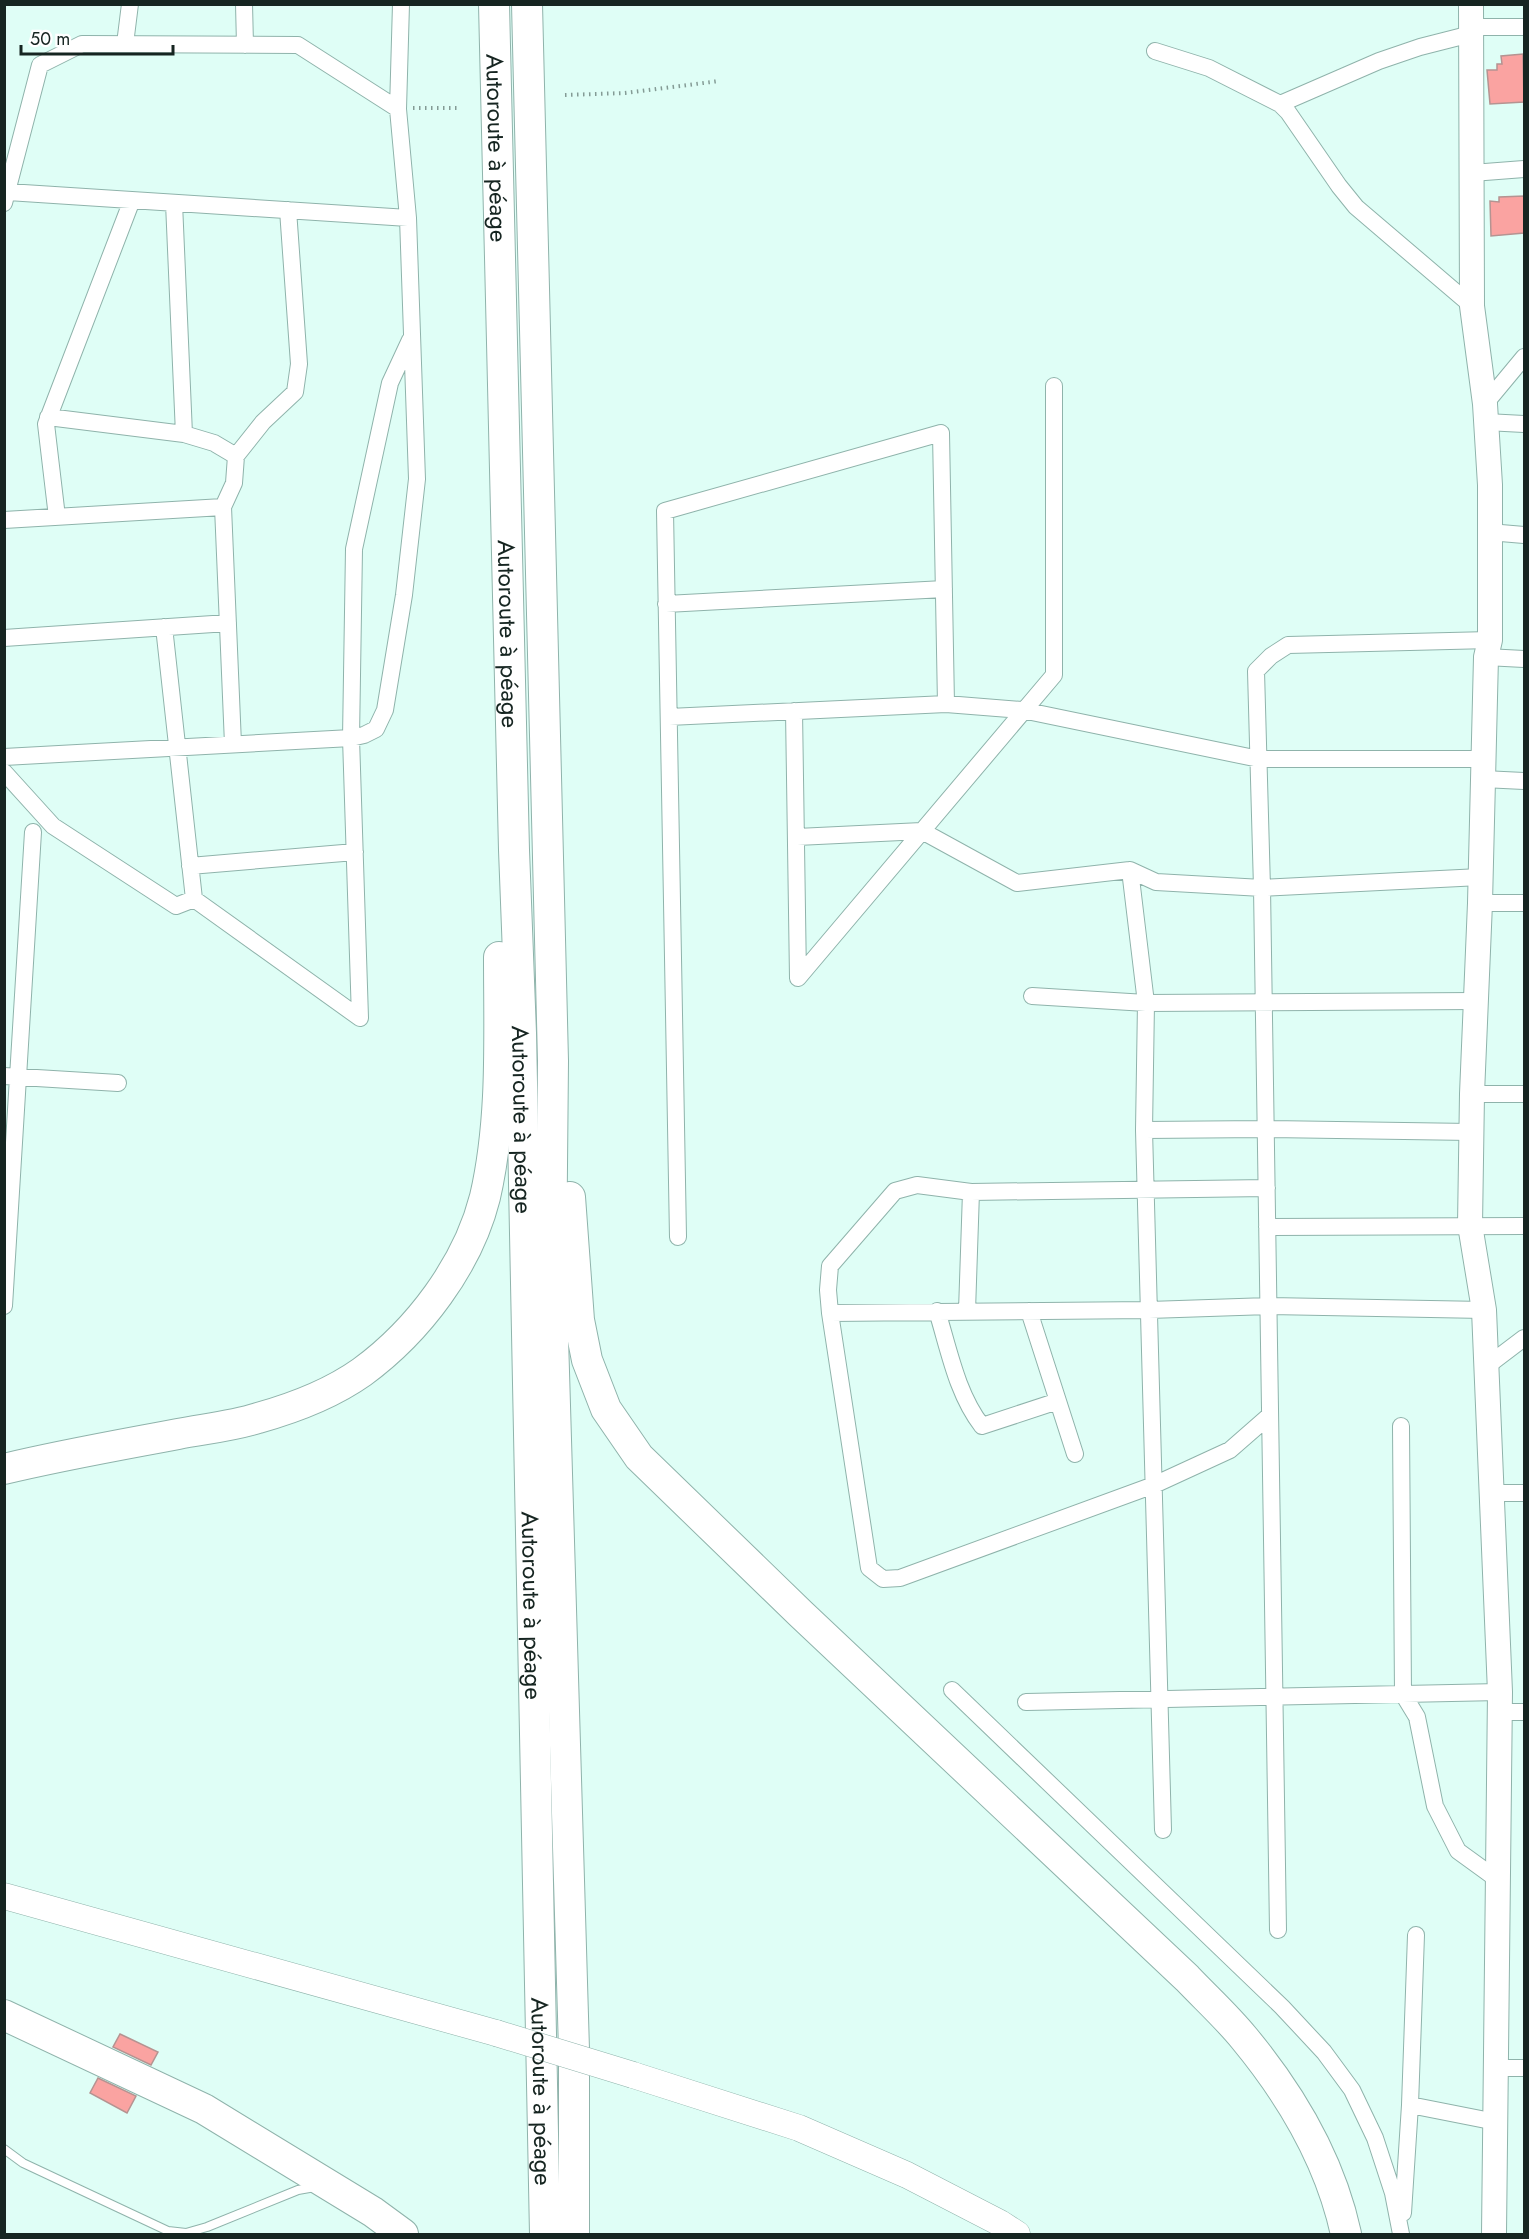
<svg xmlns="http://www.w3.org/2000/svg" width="1529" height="2239" font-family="Jost,sans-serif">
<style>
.building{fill:#faa3a1;stroke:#b59391;stroke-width:1.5}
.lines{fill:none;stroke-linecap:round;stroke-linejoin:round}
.lane-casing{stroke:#8fb3ab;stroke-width:10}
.street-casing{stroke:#8fb3ab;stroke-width:18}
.secondary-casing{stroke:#8fb3ab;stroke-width:26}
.primary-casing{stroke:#8fb3ab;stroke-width:27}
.highway-casing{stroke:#8fb3ab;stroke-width:32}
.path{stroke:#849b95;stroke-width:4;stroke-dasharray:1.5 4.5;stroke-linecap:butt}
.lane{stroke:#fff;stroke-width:8}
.street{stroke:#fff;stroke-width:16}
.secondary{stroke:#fff;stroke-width:24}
.primary{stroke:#fff;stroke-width:26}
.highway{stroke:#fff;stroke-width:30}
.primary-bridge-casing{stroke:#8fb3ab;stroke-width:27;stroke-linecap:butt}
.primary-bridge{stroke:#fff;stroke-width:26}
.labels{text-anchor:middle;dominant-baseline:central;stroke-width:6;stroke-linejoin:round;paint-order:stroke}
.street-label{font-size:24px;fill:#162521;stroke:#fff}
</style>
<rect width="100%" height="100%" fill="#dffef6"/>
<path class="building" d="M1523,54L1524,102L1490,104L1487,70H1497V64H1502L1501,56Z
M1524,196V233L1491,236L1490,201L1499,202V197Z
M120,2034L158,2052L151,2065L113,2047Z
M98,2078L136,2096L127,2113L90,2093Z"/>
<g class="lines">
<defs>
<path id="lane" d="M4,2149L23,2163L168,2231L186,2233L207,2227L298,2190L315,2187"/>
<path id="street" d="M244,4L245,45
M1471,27H1524
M125,44L130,4
M1155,51L1209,68L1280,104L1288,112L1339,186L1356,207L1472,306
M1280,104L1379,61L1420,47L1471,34
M1472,173L1524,169
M8,192L408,218
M4,203L40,65L82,44L298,45L398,109
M174,203L184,434
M1485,404L1524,357
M48,417L184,434L214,443L236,456
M1486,422L1524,424
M57,517L46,424L132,200
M4,520L223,507
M1489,532L1524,535
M666,604L944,589
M164,627L194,899L360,1018
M4,638L228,623
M1486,657L1524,659
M794,711L798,978
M669,717L946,704L1022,710L1259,759H1483
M233,744L223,507L234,483L236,456L263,422L295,392L299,364L288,210
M4,757L351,738L364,735L376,729L385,710L404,595L417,479L408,218L398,109L401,4
M4,772L53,826L176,906L194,899
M1483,779L1524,781
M797,837L922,831L1017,883L1130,870L1156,882L1262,888L1480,877
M190,866L355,852
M1130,870L1146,1003L1144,1130L1163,1830
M1480,903H1524
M798,978L1054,675V386
M1032,996L1146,1003L1476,1001
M360,1018L351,738L354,549L390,383L410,340
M4,1076L118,1083
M1472,1094H1524
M1144,1130L1265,1129L1471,1132
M1267,1188L971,1192L917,1185L895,1191L830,1266L828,1290L830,1313L1149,1310L1269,1306L1484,1310
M1267,1227L1524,1226
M678,1237L665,511L941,433L946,704
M4,1306L33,832
M937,1311C949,1350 957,1394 982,1426L1058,1401
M967,1311L971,1192
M1029,1311L1075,1454
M830,1313L869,1568L883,1579L900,1578L1154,1485L1230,1450L1270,1415
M1487,1366L1524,1338
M1401,1426L1403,1694L1417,1717L1435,1806L1458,1851L1498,1880
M1492,1493H1524
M952,1690L1282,2007L1324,2052L1352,2090L1375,2138L1393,2193L1401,2234
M1026,1702L1500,1692
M1499,1712H1524
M1278,1930L1262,888L1256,671L1271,656L1288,645L1490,640
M1496,2068H1524
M1410,2105L1496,2122
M1403,2213L1410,2105L1416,1935"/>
<path id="secondary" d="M1471,4L1472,306L1485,404L1490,485V640L1486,657L1480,903L1472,1094L1470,1225L1484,1310L1500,1692L1494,2234"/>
<path id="primary" d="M4,1896L496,2033
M633,2075L799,2128L907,2175L1000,2223L1017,2234"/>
<g id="highway">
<path id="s1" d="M494,4L514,850L521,1033L545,2234"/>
<path d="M527,4L553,1061L551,1270L574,2050V2234"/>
<path d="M570,1197L579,1320L587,1360L606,1409L639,1457L801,1614L1187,1978C1206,1998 1227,2017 1244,2038C1292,2096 1330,2160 1346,2234"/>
<path d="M4,1469C62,1455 120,1445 178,1434C204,1429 233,1426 258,1418C294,1408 331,1394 362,1372C418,1331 468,1265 485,1197C503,1119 499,1037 499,957"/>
<path d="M4,2015L204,2109L373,2212L403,2234"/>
</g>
</defs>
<use href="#lane" class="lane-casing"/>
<use href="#street" class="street-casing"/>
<use href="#secondary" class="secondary-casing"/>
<use href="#primary" class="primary-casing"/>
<use href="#highway" class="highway-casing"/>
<path class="path" d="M565,95L625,93L719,81
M413,108H459"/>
<use href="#lane" class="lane"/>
<use href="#street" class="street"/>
<use href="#secondary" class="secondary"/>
<use href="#primary" class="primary"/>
<use href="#highway" class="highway"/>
<defs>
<path id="primary-bridge" d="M496,2033L633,2075"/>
</defs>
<use href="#primary-bridge" class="primary-bridge-casing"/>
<use href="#primary-bridge" class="primary-bridge"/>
</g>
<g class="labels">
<g class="street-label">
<text stroke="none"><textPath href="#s1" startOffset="144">Autoroute à péage</textPath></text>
<text stroke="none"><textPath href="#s1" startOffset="630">Autoroute à péage</textPath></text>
<text stroke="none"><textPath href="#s1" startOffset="1116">Autoroute à péage</textPath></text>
<text stroke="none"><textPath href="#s1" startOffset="1602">Autoroute à péage</textPath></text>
<text stroke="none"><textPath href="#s1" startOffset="2088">Autoroute à péage</textPath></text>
</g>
</g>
<rect width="1529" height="2239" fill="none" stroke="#162521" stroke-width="12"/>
<path d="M21 45v9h152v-9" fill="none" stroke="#162521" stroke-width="3"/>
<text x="30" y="45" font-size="18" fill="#162521" stroke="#ffffff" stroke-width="4.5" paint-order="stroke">50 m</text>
</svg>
